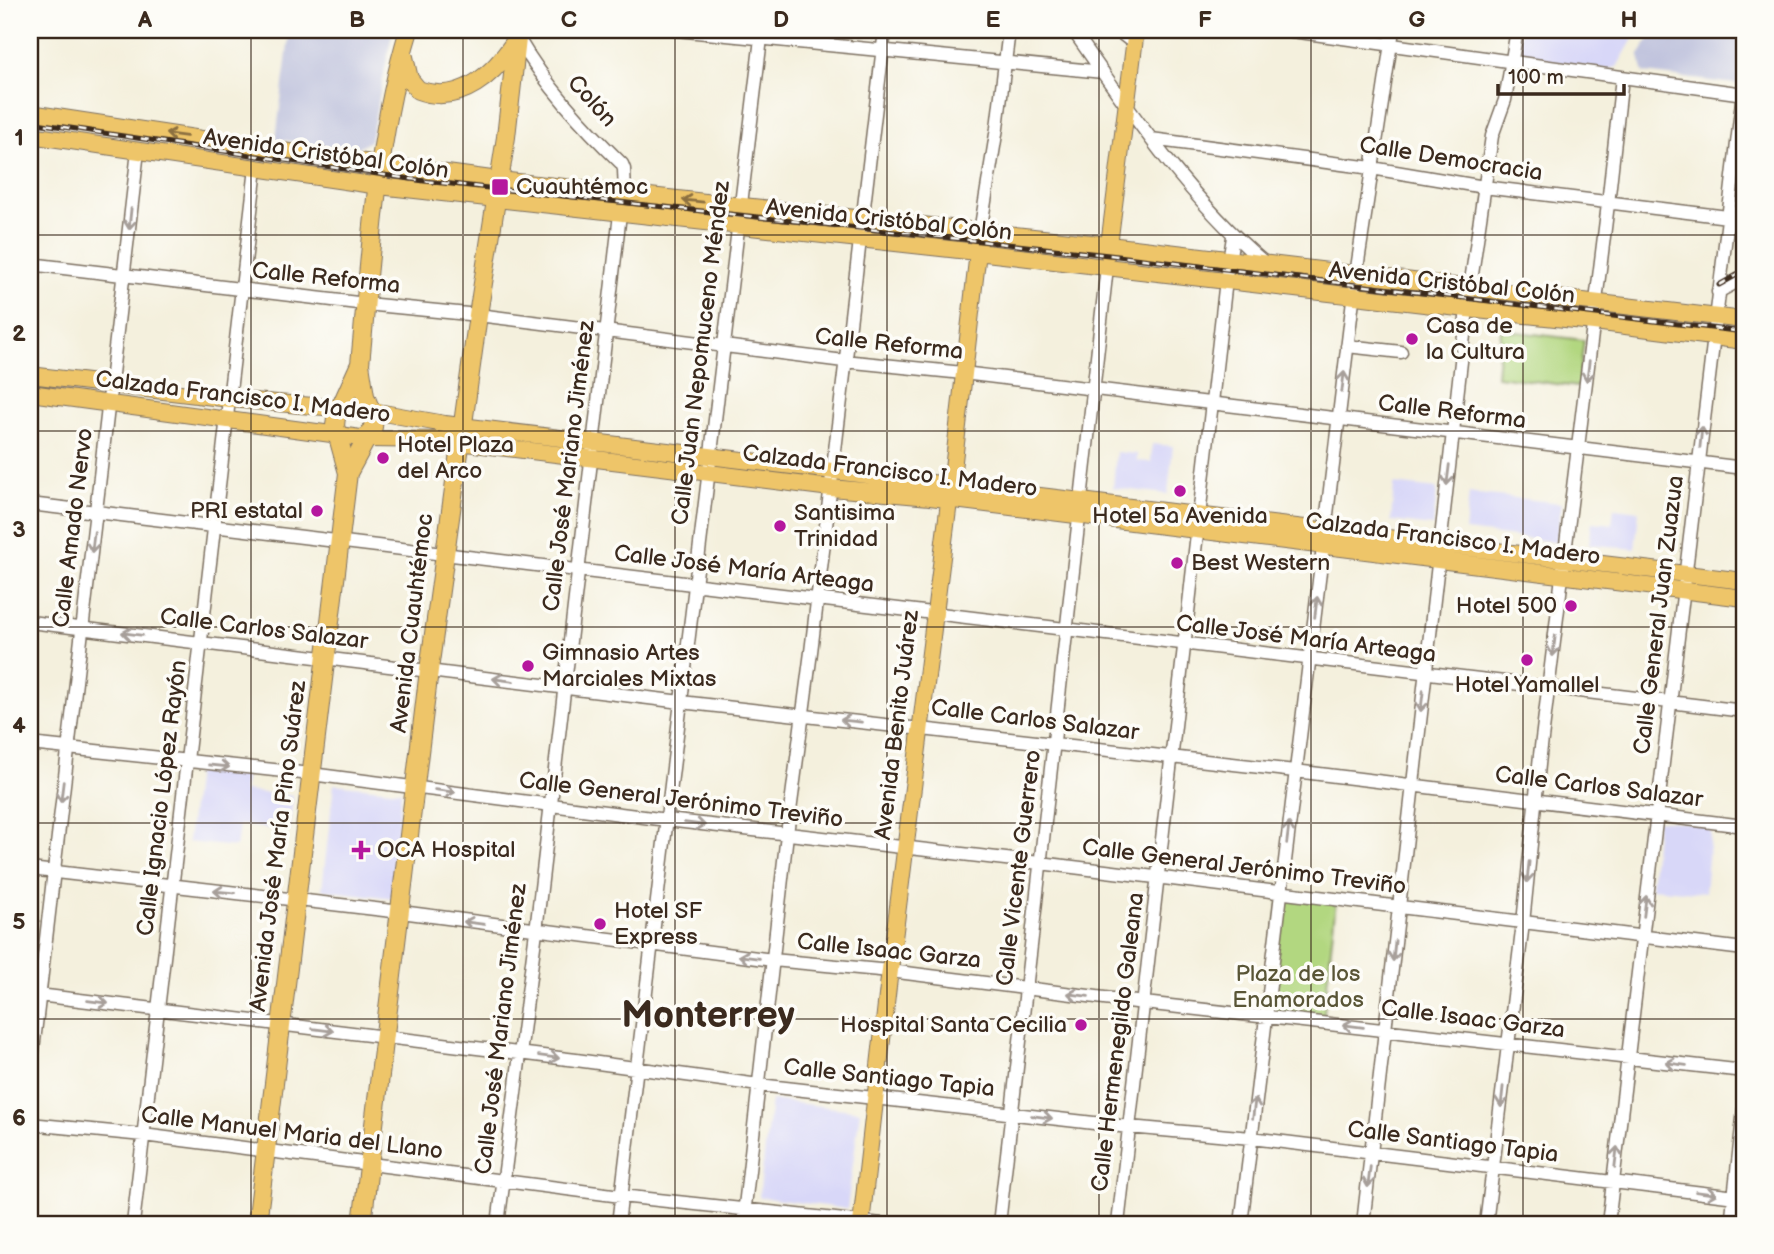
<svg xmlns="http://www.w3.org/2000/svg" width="1774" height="1254" font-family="'Balsamiq Sans',sans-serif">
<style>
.built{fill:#d8d7f8}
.industrial{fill:#bfc2dd}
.green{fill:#b2d780;stroke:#76804f;stroke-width:2}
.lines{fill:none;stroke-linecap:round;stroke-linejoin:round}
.minor-casing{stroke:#7c6f61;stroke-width:15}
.major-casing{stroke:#7c6f61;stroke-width:18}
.highway-casing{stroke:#7c6f61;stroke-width:20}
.minor{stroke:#fff;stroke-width:12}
.major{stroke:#eec569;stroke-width:16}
.highway{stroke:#eec569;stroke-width:18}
.rail-casing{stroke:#3b2a1e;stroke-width:5}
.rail{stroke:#fdfcf7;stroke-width:2.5;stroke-dasharray:8;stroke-linecap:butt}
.oneway{stroke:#8c7040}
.oneway2{stroke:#a79f9a}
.grid{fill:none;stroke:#3b2a1e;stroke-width:2;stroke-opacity:0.55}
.poi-dot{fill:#b5179e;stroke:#fdfcf7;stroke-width:2.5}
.labels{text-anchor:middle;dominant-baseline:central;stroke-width:7;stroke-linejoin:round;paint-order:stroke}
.street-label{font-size:23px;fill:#3b2a1e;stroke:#fdfcf7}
.poi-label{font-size:23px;fill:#3b2a1e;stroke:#fdfcf7;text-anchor:start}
.park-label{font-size:23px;fill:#595536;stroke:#fdfcf7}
.town-label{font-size:37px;font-weight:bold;fill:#3b2a1e;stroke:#fdfcf7}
.neatline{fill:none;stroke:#3b2a1e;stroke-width:2.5}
.grid-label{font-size:23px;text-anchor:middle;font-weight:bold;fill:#3b2a1e}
</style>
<rect width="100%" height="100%" fill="#fdfcf7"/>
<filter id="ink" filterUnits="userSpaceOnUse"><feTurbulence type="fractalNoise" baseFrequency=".0143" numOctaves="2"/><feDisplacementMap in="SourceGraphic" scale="14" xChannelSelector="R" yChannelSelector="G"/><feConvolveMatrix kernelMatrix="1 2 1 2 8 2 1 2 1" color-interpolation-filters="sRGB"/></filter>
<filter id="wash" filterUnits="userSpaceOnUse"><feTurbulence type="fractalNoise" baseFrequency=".00686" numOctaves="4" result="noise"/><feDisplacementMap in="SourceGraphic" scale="28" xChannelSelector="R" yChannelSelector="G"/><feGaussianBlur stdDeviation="1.57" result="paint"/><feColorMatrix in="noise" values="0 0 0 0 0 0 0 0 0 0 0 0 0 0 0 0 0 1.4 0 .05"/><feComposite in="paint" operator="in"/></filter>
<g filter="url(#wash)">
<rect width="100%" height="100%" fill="#f4f0dd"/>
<path class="built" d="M1521,30H1638L1617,67L1606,70L1517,57Z
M1152,444L1173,446L1168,494L1113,488L1116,452L1137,454V461L1151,462Z
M1394,484L1437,489L1433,526L1391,521Z
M1469,493L1561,503L1557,542L1465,531Z
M1614,508L1639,511L1635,549L1589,544L1592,522L1612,524Z
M196,771L246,776L244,791L293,796L289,831L239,825L236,847L188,842Z
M334,784L401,791L392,898L322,890Z
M1657,820L1711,825L1705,893L1651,888Z
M771,1100L860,1111L847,1209L759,1197Z
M754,1217L809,1224H753Z"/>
<path class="industrial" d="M290,30H393L370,141L355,149H347L276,139Z
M1654,30H1744V85L1644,73L1639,56Z"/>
<path class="green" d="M1501,330L1584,340L1578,387L1497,376Z
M1280,893L1336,900L1323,1023L1266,1015Z"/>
</g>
<g filter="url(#ink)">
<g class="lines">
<defs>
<path id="minor" d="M676,30L1103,72
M1073,30C1131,113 1188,198 1266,264
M1117,30L1135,44
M1285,30L1744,94
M518,38C546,86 582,125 622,164L624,169L625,194
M1151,139L1372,168L1484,187L1744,219
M980,232L997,128L1009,30
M30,264L366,304L478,315L844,361L963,373L1744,468
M1718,292L1744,278
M1347,346L1401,352
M30,504L1744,711
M30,622L681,702L1295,771L1744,826
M30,744L311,774L667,820L1040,863L1744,949
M30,869L401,912L773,960L890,971L1144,1003L1744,1071
M30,994L576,1060L759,1085L1129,1127L1251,1138L1744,1198
M30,1076L138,151
M30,1124L143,1135L621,1196L882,1224
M133,1224L256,168
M498,1224L536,931L620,214
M618,1224L762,30
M743,1224L787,834L811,652L885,30
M999,1224C1035,905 1074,586 1107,267
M1118,1224L1226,280L1233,237
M1241,1224L1356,275L1393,30
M1363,1224L1467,309L1492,136L1505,100L1517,30
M1486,1224L1523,923L1540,755L1608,204L1622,77
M1608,1224L1743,93
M1731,1224L1744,1109"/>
<path id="major" d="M30,113L282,151L499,180L1109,245L1744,320
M30,135L379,186L977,252L1467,309L1594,322L1744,341
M1108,253L1136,30
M30,375L230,399L372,411L445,424L593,442L1744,581
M30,393L368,439L442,440L831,488L930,497L1744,598
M861,1224L889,978L952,478L979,243"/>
<path id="highway" d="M404,57L409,79L418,90C461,106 495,73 516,40
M348,473L373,427L374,418L365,396L360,364C371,253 376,137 409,30
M257,1224L348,473L335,426L336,417L360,364
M362,1224L429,670L478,315L506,137L518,30"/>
</defs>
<use href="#minor" class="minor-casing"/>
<use href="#major" class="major-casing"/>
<use href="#highway" class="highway-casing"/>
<use href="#minor" class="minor"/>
<use href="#major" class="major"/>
<use href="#highway" class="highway"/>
<defs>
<path id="rail" d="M30,122L424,181L1118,256L1744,332
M1719,285L1744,271"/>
</defs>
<use href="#rail" class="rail-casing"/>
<use href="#rail" class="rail"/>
</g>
<defs><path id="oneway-shaft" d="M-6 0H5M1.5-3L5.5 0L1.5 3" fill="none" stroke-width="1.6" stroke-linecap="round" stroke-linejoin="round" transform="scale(1.75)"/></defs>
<g class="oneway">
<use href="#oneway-shaft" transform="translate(176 135) rotate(-172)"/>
<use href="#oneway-shaft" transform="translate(693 201) rotate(-174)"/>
</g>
<g class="oneway2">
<use href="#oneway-shaft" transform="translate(130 219) rotate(96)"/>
<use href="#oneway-shaft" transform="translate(1588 371) rotate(97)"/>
<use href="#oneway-shaft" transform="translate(1343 382) rotate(-83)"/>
<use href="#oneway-shaft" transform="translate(1701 437) rotate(-84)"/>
<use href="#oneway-shaft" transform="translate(1448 475) rotate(97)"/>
<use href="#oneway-shaft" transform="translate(93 542) rotate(97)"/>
<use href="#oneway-shaft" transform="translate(1316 607) rotate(-83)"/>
<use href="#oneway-shaft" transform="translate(132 634) rotate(-173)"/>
<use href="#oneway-shaft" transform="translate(1554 646) rotate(97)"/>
<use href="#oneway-shaft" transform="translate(503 680) rotate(-173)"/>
<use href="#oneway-shaft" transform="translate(1422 701) rotate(97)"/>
<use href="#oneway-shaft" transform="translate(851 721) rotate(-174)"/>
<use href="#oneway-shaft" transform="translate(219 766) rotate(6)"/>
<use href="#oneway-shaft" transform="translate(445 791) rotate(8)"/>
<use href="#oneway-shaft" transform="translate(62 792) rotate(97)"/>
<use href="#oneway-shaft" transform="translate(695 824) rotate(7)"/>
<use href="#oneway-shaft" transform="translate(1288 833) rotate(-83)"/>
<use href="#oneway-shaft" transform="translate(1528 872) rotate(96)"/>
<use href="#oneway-shaft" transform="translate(224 892) rotate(-175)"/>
<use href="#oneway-shaft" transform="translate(1645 906) rotate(-83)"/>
<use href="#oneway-shaft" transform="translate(474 923) rotate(-172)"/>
<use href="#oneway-shaft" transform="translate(1394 951) rotate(96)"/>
<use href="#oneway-shaft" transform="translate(749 957) rotate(-173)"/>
<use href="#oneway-shaft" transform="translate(1078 995) rotate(-173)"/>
<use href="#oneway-shaft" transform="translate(98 1002) rotate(7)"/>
<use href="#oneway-shaft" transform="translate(1353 1026) rotate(-173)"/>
<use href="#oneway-shaft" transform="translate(323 1030) rotate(7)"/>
<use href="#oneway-shaft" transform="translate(549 1057) rotate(7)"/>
<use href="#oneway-shaft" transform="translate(1676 1064) rotate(-173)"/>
<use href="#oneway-shaft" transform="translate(1502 1097) rotate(96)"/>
<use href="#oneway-shaft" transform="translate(1254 1108) rotate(-83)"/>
<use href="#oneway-shaft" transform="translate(1042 1117) rotate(7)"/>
<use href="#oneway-shaft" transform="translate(1616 1157) rotate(-83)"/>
<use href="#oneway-shaft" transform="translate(1369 1177) rotate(97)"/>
<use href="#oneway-shaft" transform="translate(1706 1193) rotate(7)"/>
</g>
</g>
<path class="grid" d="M251,30V1224M463,30V1224M675,30V1224M887,30V1224M1099,30V1224M1311,30V1224M1523,30V1224M30,235H1744M30,431H1744M30,627H1744M30,823H1744M30,1019H1744"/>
<g class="poi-dot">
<rect x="491" y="178" width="18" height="18" rx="3.5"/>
<circle cx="1412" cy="339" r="7"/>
<circle cx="383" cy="458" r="7"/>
<circle cx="1180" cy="491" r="7"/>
<circle cx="317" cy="511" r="7"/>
<circle cx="780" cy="526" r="7"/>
<circle cx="1177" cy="563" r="7"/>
<circle cx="1571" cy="606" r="7"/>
<circle cx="1527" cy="660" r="7"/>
<circle cx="528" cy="666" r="7"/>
<path d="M357.5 839.5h7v7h7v7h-7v7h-7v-7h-7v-7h7z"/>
<circle cx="600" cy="924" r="7"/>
<circle cx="1081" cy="1025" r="7"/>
</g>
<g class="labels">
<g class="street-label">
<text transform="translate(592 101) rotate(48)">Colón</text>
<text transform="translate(326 154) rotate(8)">Avenida Cristóbal Colón</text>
<text transform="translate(1451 159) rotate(9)">Calle Democracia</text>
<text transform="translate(889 220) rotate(6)">Avenida Cristóbal Colón</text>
<text transform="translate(326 278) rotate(6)">Calle Reforma</text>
<text transform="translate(1452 283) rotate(6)">Avenida Cristóbal Colón</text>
<text transform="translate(889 344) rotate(6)">Calle Reforma</text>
<text transform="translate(701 353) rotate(-83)">Calle Juan Nepomuceno Méndez</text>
<text transform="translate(243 397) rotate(7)">Calzada Francisco I. Madero</text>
<text transform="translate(1452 412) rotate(7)">Calle Reforma</text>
<text transform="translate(569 466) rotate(-83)">Calle José Mariano Jiménez</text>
<text transform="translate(890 471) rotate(7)">Calzada Francisco I. Madero</text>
<text transform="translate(73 528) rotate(-83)">Calle Amado Nervo</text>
<text transform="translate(1453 539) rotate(7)">Calzada Francisco I. Madero</text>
<text transform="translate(744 569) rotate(7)">Calle José María Arteaga</text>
<text transform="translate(1659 615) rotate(-83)">Calle General Juan Zuazua</text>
<text transform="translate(412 623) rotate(-83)">Avenida Cuauhtémoc</text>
<text transform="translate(264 629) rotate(7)">Calle Carlos Salazar</text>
<text transform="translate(1306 639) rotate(7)">Calle José María Arteaga</text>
<text transform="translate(1035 720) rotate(7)">Calle Carlos Salazar</text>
<text transform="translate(897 725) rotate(-83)">Avenida Benito Juárez</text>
<text transform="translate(1599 787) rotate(7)">Calle Carlos Salazar</text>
<text transform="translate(162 798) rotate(-83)">Calle Ignacio López Rayón</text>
<text transform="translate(681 800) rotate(7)">Calle General Jerónimo Treviño</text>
<text transform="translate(278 846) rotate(-83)">Avenida José María Pino Suárez</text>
<text transform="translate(1244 867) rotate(7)">Calle General Jerónimo Treviño</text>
<text transform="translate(1019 868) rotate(-83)">Calle Vicente Guerrero</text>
<text transform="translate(889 951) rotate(6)">Calle Isaac Garza</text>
<text transform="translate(1473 1019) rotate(7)">Calle Isaac Garza</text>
<text transform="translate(501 1029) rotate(-83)">Calle José Mariano Jiménez</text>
<text transform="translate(1118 1042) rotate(-83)">Calle Hermenegildo Galeana</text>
<text transform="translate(889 1078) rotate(6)">Calle Santiago Tapia</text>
<text transform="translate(292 1133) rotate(7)">Calle Manuel Maria del Llano</text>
<text transform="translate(1453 1142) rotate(7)">Calle Santiago Tapia</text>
</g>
<g class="poi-label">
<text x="516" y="187">Cuauhtémoc</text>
<text x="1426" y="326">Casa de<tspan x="1426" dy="26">la Cultura</tspan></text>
<text x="397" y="445">Hotel Plaza<tspan x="397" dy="26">del Arco</tspan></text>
<text x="303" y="511" text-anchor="end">PRI estatal</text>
<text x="794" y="513">Santisima<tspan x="794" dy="26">Trinidad</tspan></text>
<text x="1180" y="516" text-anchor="middle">Hotel 5a Avenida</text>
<text x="1191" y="563">Best Western</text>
<text x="1557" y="606" text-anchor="end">Hotel 500</text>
<text x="542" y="653">Gimnasio Artes<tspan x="542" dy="26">Marciales Mixtas</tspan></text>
<text x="1527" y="685" text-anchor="middle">Hotel Yamallel</text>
<text x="377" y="850">OCA Hospital</text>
<text x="614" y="911">Hotel SF<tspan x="614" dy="26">Express</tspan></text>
<text x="1067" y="1025" text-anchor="end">Hospital Santa Cecilia</text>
</g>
<g class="park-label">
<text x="1298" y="974">Plaza de los<tspan x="1298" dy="26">Enamorados</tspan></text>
</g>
<g class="town-label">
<text x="708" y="1016">Monterrey</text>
</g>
</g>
<rect width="1774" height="1254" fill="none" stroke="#fdfcf7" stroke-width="77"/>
<path d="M1498 84v10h126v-10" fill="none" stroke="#3b2a1e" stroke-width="3.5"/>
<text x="1508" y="84" font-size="21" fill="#3b2a1e" stroke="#fdfcf7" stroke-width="5" paint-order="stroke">100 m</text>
<rect x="38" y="38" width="1698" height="1178" class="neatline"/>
<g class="grid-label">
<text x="145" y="27">A</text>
<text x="357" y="27">B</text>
<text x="569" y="27">C</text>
<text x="781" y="27">D</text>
<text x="993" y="27">E</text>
<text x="1205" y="27">F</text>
<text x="1417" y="27">G</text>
<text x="1629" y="27">H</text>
<text x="19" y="145">1</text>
<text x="19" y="341">2</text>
<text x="19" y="537">3</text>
<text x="19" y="733">4</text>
<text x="19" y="929">5</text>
<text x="19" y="1125">6</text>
</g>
</svg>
